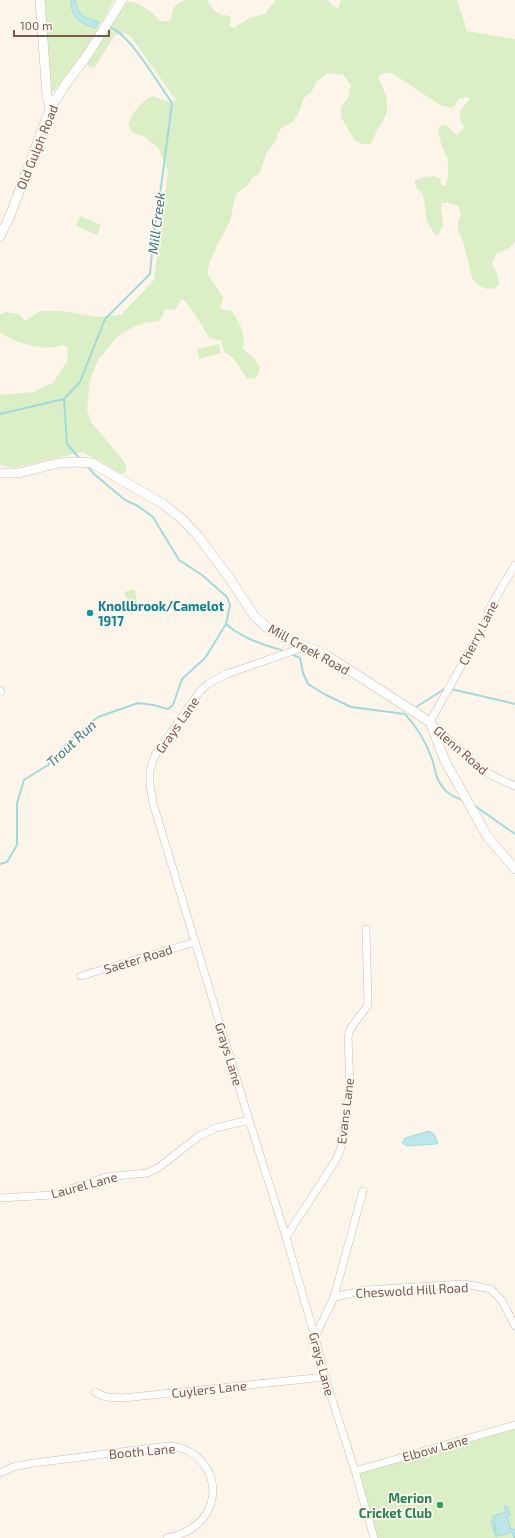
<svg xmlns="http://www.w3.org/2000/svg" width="515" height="1538" font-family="'Exo 2',sans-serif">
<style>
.green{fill:#daefc6}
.water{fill:#bce8eb;stroke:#a1dade}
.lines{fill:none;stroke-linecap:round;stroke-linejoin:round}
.stream{stroke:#a1dade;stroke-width:2}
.minor-casing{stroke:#d3bbae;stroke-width:8}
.tertiary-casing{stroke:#d3bbae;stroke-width:10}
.minor{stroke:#fff;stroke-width:7}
.tertiary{stroke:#fff;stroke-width:9}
.culture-dot{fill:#0f9aa8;stroke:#fff9f3;stroke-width:1.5}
.leisure-dot{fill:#2e9e5b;stroke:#fff9f3;stroke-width:1.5}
.labels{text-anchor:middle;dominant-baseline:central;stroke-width:3.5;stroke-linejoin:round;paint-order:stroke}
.street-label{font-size:13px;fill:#7d574a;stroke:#fff9f3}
.culture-label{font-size:13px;font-weight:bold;fill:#0d838f;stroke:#fff9f3;text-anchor:start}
.leisure-label{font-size:13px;font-weight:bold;fill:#27864d;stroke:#fff9f3;text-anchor:end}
.water-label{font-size:14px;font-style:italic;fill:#3b7d83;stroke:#fff9f3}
</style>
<rect width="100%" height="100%" fill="#fef5ea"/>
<path class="green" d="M45,0H114L88,46L54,91H52L49,88Z
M185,0H207L212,8L219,14L229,16L231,18L230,26L234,28L249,18L266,14L269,8L276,0H328L333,6L338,8L341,0H457L467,31L515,39V241C511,249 504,251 496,254L492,264L497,274L499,284L496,288L487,289L479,286L472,278L464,244L458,230V223L461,213L458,206L447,203H442C438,215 449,222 438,235H435L427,221L423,194L417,189L415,183V180C425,177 431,174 441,179L440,183L443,186H445C449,177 449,168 447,158C446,154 430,124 445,125C451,126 452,133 457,135L464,128L460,119V111L469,100L468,97H465L458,99L455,106L451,108L440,105L392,73H385L379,76V79C385,92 391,105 384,119C382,123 379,126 377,130C374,136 375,139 370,144H362L355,141L341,117V107L348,98L351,85L343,75L328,73L317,81L312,91L303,99L300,110L293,122L281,128L275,142L267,152L259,174L252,178L248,185L236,194L230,221L219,242L210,261L207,273L223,297L220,309L232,311C240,324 246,334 243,349L252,356L260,367L258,375L254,379L247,378L233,358L224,352L221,340L210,339L196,316L184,300H181L175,310L167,309L164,311L162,318L159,321L144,323L134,327L118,336L98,360L90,380L87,409L91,422L123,460L126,466V472L122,474L83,452L14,468L0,465V395L33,392L53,383L67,361L68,348L63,345C43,352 18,343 0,333V314L6,312L19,314L25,321L40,311H63L97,317L121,315L154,280L168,171L158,148L145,137L133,133L128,125C133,111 139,104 152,96L172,103L176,100L131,37L124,33L116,35L113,38L95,67L91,68L87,64L127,2C137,0 153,13 160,21H169C177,10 167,9 185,0Z
M80,216L101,225L97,235L76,226Z
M219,344L221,353L199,359L197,349Z
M134,589L140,611L131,614L124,592Z
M515,1425V1538H374L355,1471Z"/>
<path class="water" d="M71,0H75C78,16 84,18 99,22L95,28C80,22 71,19 71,0Z
M429,1131L434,1134L438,1143L436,1144L407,1146L402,1143L405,1138Z
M507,1506L510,1515L507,1516L511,1530L515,1529V1538H514L512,1532L499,1536L495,1523L494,1524L497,1537H496L491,1521H495L493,1516L506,1512L504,1507Z"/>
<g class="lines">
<path class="stream" d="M64,399L67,444L80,459
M0,414L64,399L80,382L105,319L150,274L154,231L162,180L172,103C159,85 129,32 109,27
M226,624C243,639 262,644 284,651
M291,654L300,658L303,673L308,684L324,694L351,707L405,714C417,727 426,742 432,759C436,771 435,779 445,790C449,795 458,798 463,801
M451,689L515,704
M413,709L446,688
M475,806L515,834
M0,864L7,862L17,845V803L24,780L48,765L66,744L98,717L138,703L153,705L168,709L173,705L182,679L205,658L226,624L230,605L227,597L202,575L179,560L153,517L138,506L125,500L94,474L87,466"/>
<defs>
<path id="minor" d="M515,565L489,609L486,621L430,722L473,763L489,774L515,786
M307,646L227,674L209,683L200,691L155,755L150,770V785L153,803L249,1120L286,1237L315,1337L325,1377L355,1471L374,1538
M0,692L1,691
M81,976L195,942
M0,1198L53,1195L106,1177L147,1173L158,1168L199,1136L216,1128L249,1120
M286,1237L336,1160L341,1148L350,1086L348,1037L350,1029L368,1005L366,929
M334,1297L363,1191
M315,1337L334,1297L366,1290L464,1284L491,1289L502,1301L515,1326
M95,1392L106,1397L123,1398L325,1377
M355,1471L515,1425
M0,1473L13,1467L34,1463L168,1446C202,1446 225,1484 206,1514C197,1528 182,1535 167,1538"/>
<path id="tertiary" d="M40,0L47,95L50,109
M0,237L11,213L50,109L65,85L86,57L122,0
M0,473H19L58,463L76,462L92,463L163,504L182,519L198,536L230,579L255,617L269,629L283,637L326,655L430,722L445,761L487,836L515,869"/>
</defs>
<use href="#minor" class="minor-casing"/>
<use href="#tertiary" class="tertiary-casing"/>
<use href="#minor" class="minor"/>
<use href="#tertiary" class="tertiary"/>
</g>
<circle class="culture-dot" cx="90" cy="613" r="4"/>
<circle class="leisure-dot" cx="440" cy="1505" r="4"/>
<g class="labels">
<g class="street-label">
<text transform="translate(37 147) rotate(-68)">Old Gulph Road</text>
<text transform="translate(478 633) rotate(-63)">Cherry Lane</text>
<text transform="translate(309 649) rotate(29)">Mill Creek Road</text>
<text transform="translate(177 725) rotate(-55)">Grays Lane</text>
<text transform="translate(461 750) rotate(41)">Glenn Road</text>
<text transform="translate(138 959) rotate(-17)">Saeter Road</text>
<text transform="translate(229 1054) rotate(73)">Grays Lane</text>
<text transform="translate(345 1111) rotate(-83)">Evans Lane</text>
<text transform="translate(84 1185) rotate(-15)">Laurel Lane</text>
<text transform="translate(412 1290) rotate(-3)">Cheswold Hill Road</text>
<text transform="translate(322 1364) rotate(75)">Grays Lane</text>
<text transform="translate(209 1389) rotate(-6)">Cuylers Lane</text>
<text transform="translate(435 1448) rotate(-16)">Elbow Lane</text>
<text transform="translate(142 1451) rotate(-5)">Booth Lane</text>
</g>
<g class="culture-label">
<text x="98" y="606">Knollbrook/Camelot<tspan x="98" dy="15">1917</tspan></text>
</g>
<g class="leisure-label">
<text x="432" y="1498">Merion<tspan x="432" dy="15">Cricket Club</tspan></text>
</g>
<g class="water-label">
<text transform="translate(156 223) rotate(-83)">Mill Creek</text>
<text transform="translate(71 743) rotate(-43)">Trout Run</text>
</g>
</g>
<path d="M14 30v6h95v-6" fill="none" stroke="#7d574a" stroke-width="2"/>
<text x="20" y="30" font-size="12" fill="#7d574a" stroke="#fff9f3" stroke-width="3" paint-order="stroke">100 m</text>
</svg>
